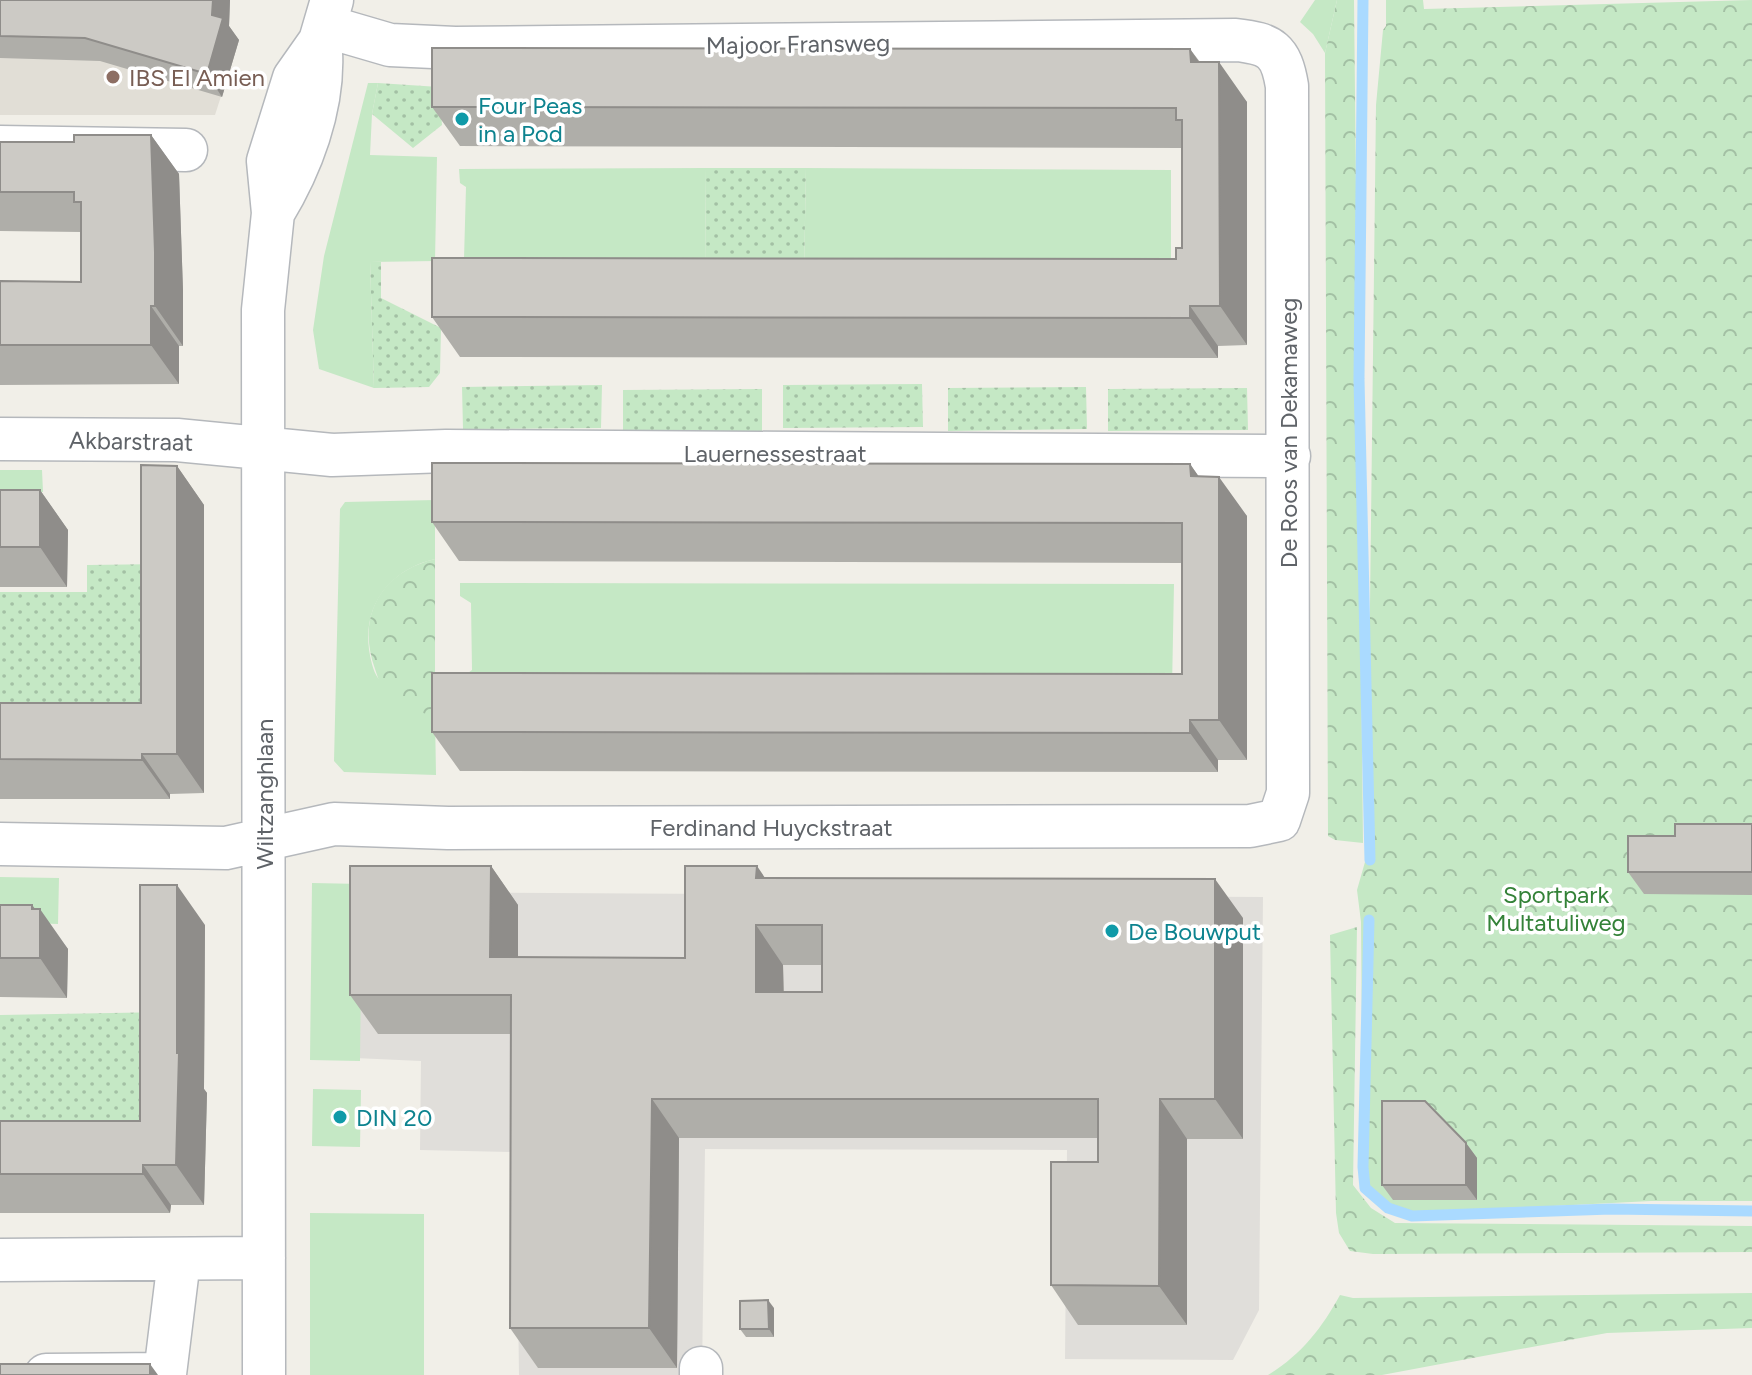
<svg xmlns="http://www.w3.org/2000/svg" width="1752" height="1375" font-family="Figtree,sans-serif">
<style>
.industrial{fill:#e0deda}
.education{fill:#e1ded6}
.grass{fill:#c5e8c5}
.forest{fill:url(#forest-crowns)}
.garden{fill:url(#garden-dots)}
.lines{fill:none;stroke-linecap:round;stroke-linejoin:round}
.stream{stroke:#aadaff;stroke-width:11}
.minor-casing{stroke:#b5b8bc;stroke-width:45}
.minor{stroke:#fff;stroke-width:42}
.wall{fill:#afaea9;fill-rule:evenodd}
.shaded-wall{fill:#8f8d8a}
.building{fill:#cccac5;stroke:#8f8d8a;stroke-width:2;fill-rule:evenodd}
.education-dot{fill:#8d6e63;stroke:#fff;stroke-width:3}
.culture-dot{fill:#0f9aa8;stroke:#fff;stroke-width:3}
.labels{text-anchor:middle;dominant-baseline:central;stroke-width:7;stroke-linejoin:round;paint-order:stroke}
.street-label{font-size:24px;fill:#5f6368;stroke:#fff}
.education-label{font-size:24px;fill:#785e54;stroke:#fff;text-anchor:start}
.culture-label{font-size:24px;fill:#0d838f;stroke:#fff;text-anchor:start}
.park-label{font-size:24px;fill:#348238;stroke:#fff}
</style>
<defs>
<pattern id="forest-crowns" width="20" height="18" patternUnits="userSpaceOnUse" patternTransform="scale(2)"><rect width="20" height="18" fill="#c5e8c5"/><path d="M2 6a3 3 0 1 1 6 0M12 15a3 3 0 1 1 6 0" fill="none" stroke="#a3c0a4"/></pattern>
<pattern id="garden-dots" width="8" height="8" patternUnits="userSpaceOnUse" patternTransform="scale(2)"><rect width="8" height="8" fill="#c5e8c5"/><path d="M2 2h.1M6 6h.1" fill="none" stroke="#a3c0a4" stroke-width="1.8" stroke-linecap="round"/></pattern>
</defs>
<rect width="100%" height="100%" fill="#f1efe8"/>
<path class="industrial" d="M360,892L1263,897L1259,1310L1233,1360L1065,1359L1067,1150L705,1149L702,1375H519L516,1152L420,1150L421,1061L355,1058Z"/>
<path class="education" d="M0,0L239,40L215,115H0Z"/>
<path class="grass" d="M1315,0H1337L1325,53L1313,34L1300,22Z
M368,83H378L372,114L370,155L437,157L435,261L370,262L374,388L319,369L313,330L324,256Z
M706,168L705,274L464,259L466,187L460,183L459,169Z
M806,168L1171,170V276L804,274Z
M0,470H42L43,492H0Z
M435,500V559C392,569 363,603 369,649C370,657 373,672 378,678C388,689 421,706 435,716L436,775L344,772L334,761L340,509L345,502Z
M460,583L1174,584L1172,688L460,679L472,670L471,603L460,596Z
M0,877L59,878L58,924L0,922Z
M312,883L362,884L360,1061L310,1060Z
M313,1089L361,1090L360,1147L312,1146Z
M310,1213L424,1214V1375H310Z"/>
<path class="forest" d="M1337,0H1354L1363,843L1335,840L1328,836L1325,53Z
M1386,0H1423L1424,9L1752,0V1201H1651L1397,1214L1369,1196L1363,1167L1361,922L1357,890L1367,855L1376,105L1383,30L1386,26Z
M435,559V716C420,712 401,709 389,697C382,691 378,678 375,669C356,616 381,572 435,559Z
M1357,927L1353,1185L1371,1208L1395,1223L1752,1226V1252L1373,1254L1350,1251L1339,1233L1336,1213L1330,935Z
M1752,1293V1328L1607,1333L1382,1375H1268C1301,1355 1322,1328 1340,1295L1353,1298Z"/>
<path class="garden" d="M378,83L439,87L442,125L413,148L372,114Z
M706,168H806L804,274H705Z
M370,262H381V298L441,328L440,373L429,387L374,388Z
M922,384L923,427L783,428V385Z
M602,385L601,428L463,429L462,387Z
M1086,387L1087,429L948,431V388Z
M1247,388L1248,430L1108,431V389Z
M762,389V431L623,433V390Z
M165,564L168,737H0V592H87V565Z
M167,1012L168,1151L0,1147V1015Z"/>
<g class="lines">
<path class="stream" d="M1363,0L1359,379L1370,860
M1369,920L1363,1167L1365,1188L1388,1208L1412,1216L1611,1209L1752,1211"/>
<defs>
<path id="minor" d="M0,147L186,150
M273,213C301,167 324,108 321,52
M0,439L177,440L332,455L446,451L1289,456
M0,844L226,848L334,824L448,828L1250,826L1279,820L1288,793L1287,86C1281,50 1271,44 1236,40L455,48L390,45L325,26
M0,1260L264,1258
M46,1375L165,1374L179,1260
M264,1375L263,310L273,213L268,161L294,78L320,41L332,0
M701,1375V1368"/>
</defs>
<use href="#minor" class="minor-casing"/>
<use href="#minor" class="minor"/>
</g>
<path class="wall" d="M0,0H230L229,26L239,40L222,97L100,61L0,58Z
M1190,49L1200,62L1247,102V345L1218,346V358L460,357L432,317L1176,259L1182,248V148L460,146L432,107Z
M151,135L179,174L183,291V346H179V384L0,385V282H81V232L0,231V142H74Z
M1190,464L1199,477L1247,516V760H1218V772L460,771L432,732L1182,674V563L459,561L432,522Z
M177,466L204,505V793L170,794V799H0V703H141Z
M0,490H40L68,530L67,587H0Z
M1752,824V895L1644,894L1628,872Z
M491,866L518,905V957L685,958L765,878L1243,918V1139H1187V1325H1078L1051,1285L1098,1162V1138H679L677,1368H538L510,1328L511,1034H378L350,995ZM783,965H822V992H784Z
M0,905H32L68,949L67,998L0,997Z
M205,925L204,1089L207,1093L204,1205H171L170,1213H0V1121H140Z
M1466,1143L1477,1158V1200H1393L1382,1185Z
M774,1308V1337H746L740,1329Z"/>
<path class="shaded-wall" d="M213,0H230L229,26L239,40L222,97L207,74Z
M1190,49L1218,89L1191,62Z
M1219,62L1247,102V345L1220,306Z
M151,135L179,174L183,291V346L155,306Z
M151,306L179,346V384L151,345Z
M1190,306L1218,346V358L1190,318Z
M1190,464L1218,504L1191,476Z
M177,466L204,505V793L177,754Z
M1219,477L1247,516V760L1219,720Z
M40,490L68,530L67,587L40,547Z
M1190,720L1218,760V772L1190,733Z
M142,754L170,794V799L142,760Z
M491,866L518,905V997L490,957Z
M757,866L784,906L756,878Z
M1215,879L1243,918V1139L1215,1099Z
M177,885L205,925L204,1089L207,1093L204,1205L176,1165Z
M32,905L40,916V909L68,949L67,998L40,958Z
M756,925L783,965L784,1031L756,992Z
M652,1099L679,1138L677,1368L649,1328Z
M1160,1099L1187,1139V1325L1159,1286Z
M1466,1143L1477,1158V1200L1466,1185Z
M143,1165L171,1205L170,1213L143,1174Z
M768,1300L774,1308V1337L769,1329Z
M150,1364L158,1375H150Z"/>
<path class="building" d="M0,0H213L212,15L223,18L207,74L85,38L0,36Z
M432,48L1190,49L1191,62H1219L1220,306H1190V318L432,317V258L1176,259V248H1182V120H1176V108L432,107Z
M74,135H151L155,252V306H151V345H0V281L81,282V202H74V192H0V142H74Z
M432,463L1190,464L1191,476L1219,477V720H1190V733L432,732V673L1182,674V523L432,522Z
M141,465L177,466V754H142V760L0,759V703H141Z
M0,490H40V547H0Z
M1675,824H1752V872H1628V836H1675Z
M350,866H491L490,957L685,958V866H757L756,878L1215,879V1099H1160L1159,1286L1051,1285V1162H1098V1099H652L649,1328H510L511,995H350ZM756,925H822V992H756Z
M140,885H177V1053H179L176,1165H143V1174H0V1121H140Z
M0,905H32V909H40V958H0Z
M1382,1101H1425L1466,1143V1185H1382Z
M768,1300L769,1329H740V1301Z
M0,1364H150V1375H0Z"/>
<circle class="education-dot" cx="113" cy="77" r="8"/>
<g class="culture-dot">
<circle cx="462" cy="119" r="8"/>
<circle cx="1112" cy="931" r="8"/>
<circle cx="340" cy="1117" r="8"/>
</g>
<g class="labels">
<g class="street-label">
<text transform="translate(798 44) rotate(-1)">Majoor Fransweg</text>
<text transform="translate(1288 433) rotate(-90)">De Roos van Dekamaweg</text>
<text transform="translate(131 441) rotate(1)">Akbarstraat</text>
<text x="775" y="453">Lauernessestraat</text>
<text transform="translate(264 794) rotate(-90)">Wiltzanghlaan</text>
<text x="771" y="827">Ferdinand Huyckstraat</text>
</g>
<g class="education-label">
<text x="129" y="77">IBS El Amien</text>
</g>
<g class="culture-label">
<text x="478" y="105">Four Peas<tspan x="478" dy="28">in a Pod</tspan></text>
<text x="1128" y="931">De Bouwput</text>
<text x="356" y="1117">DIN 20</text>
</g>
<g class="park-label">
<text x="1556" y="894">Sportpark<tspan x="1556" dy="28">Multatuliweg</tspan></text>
</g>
</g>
</svg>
